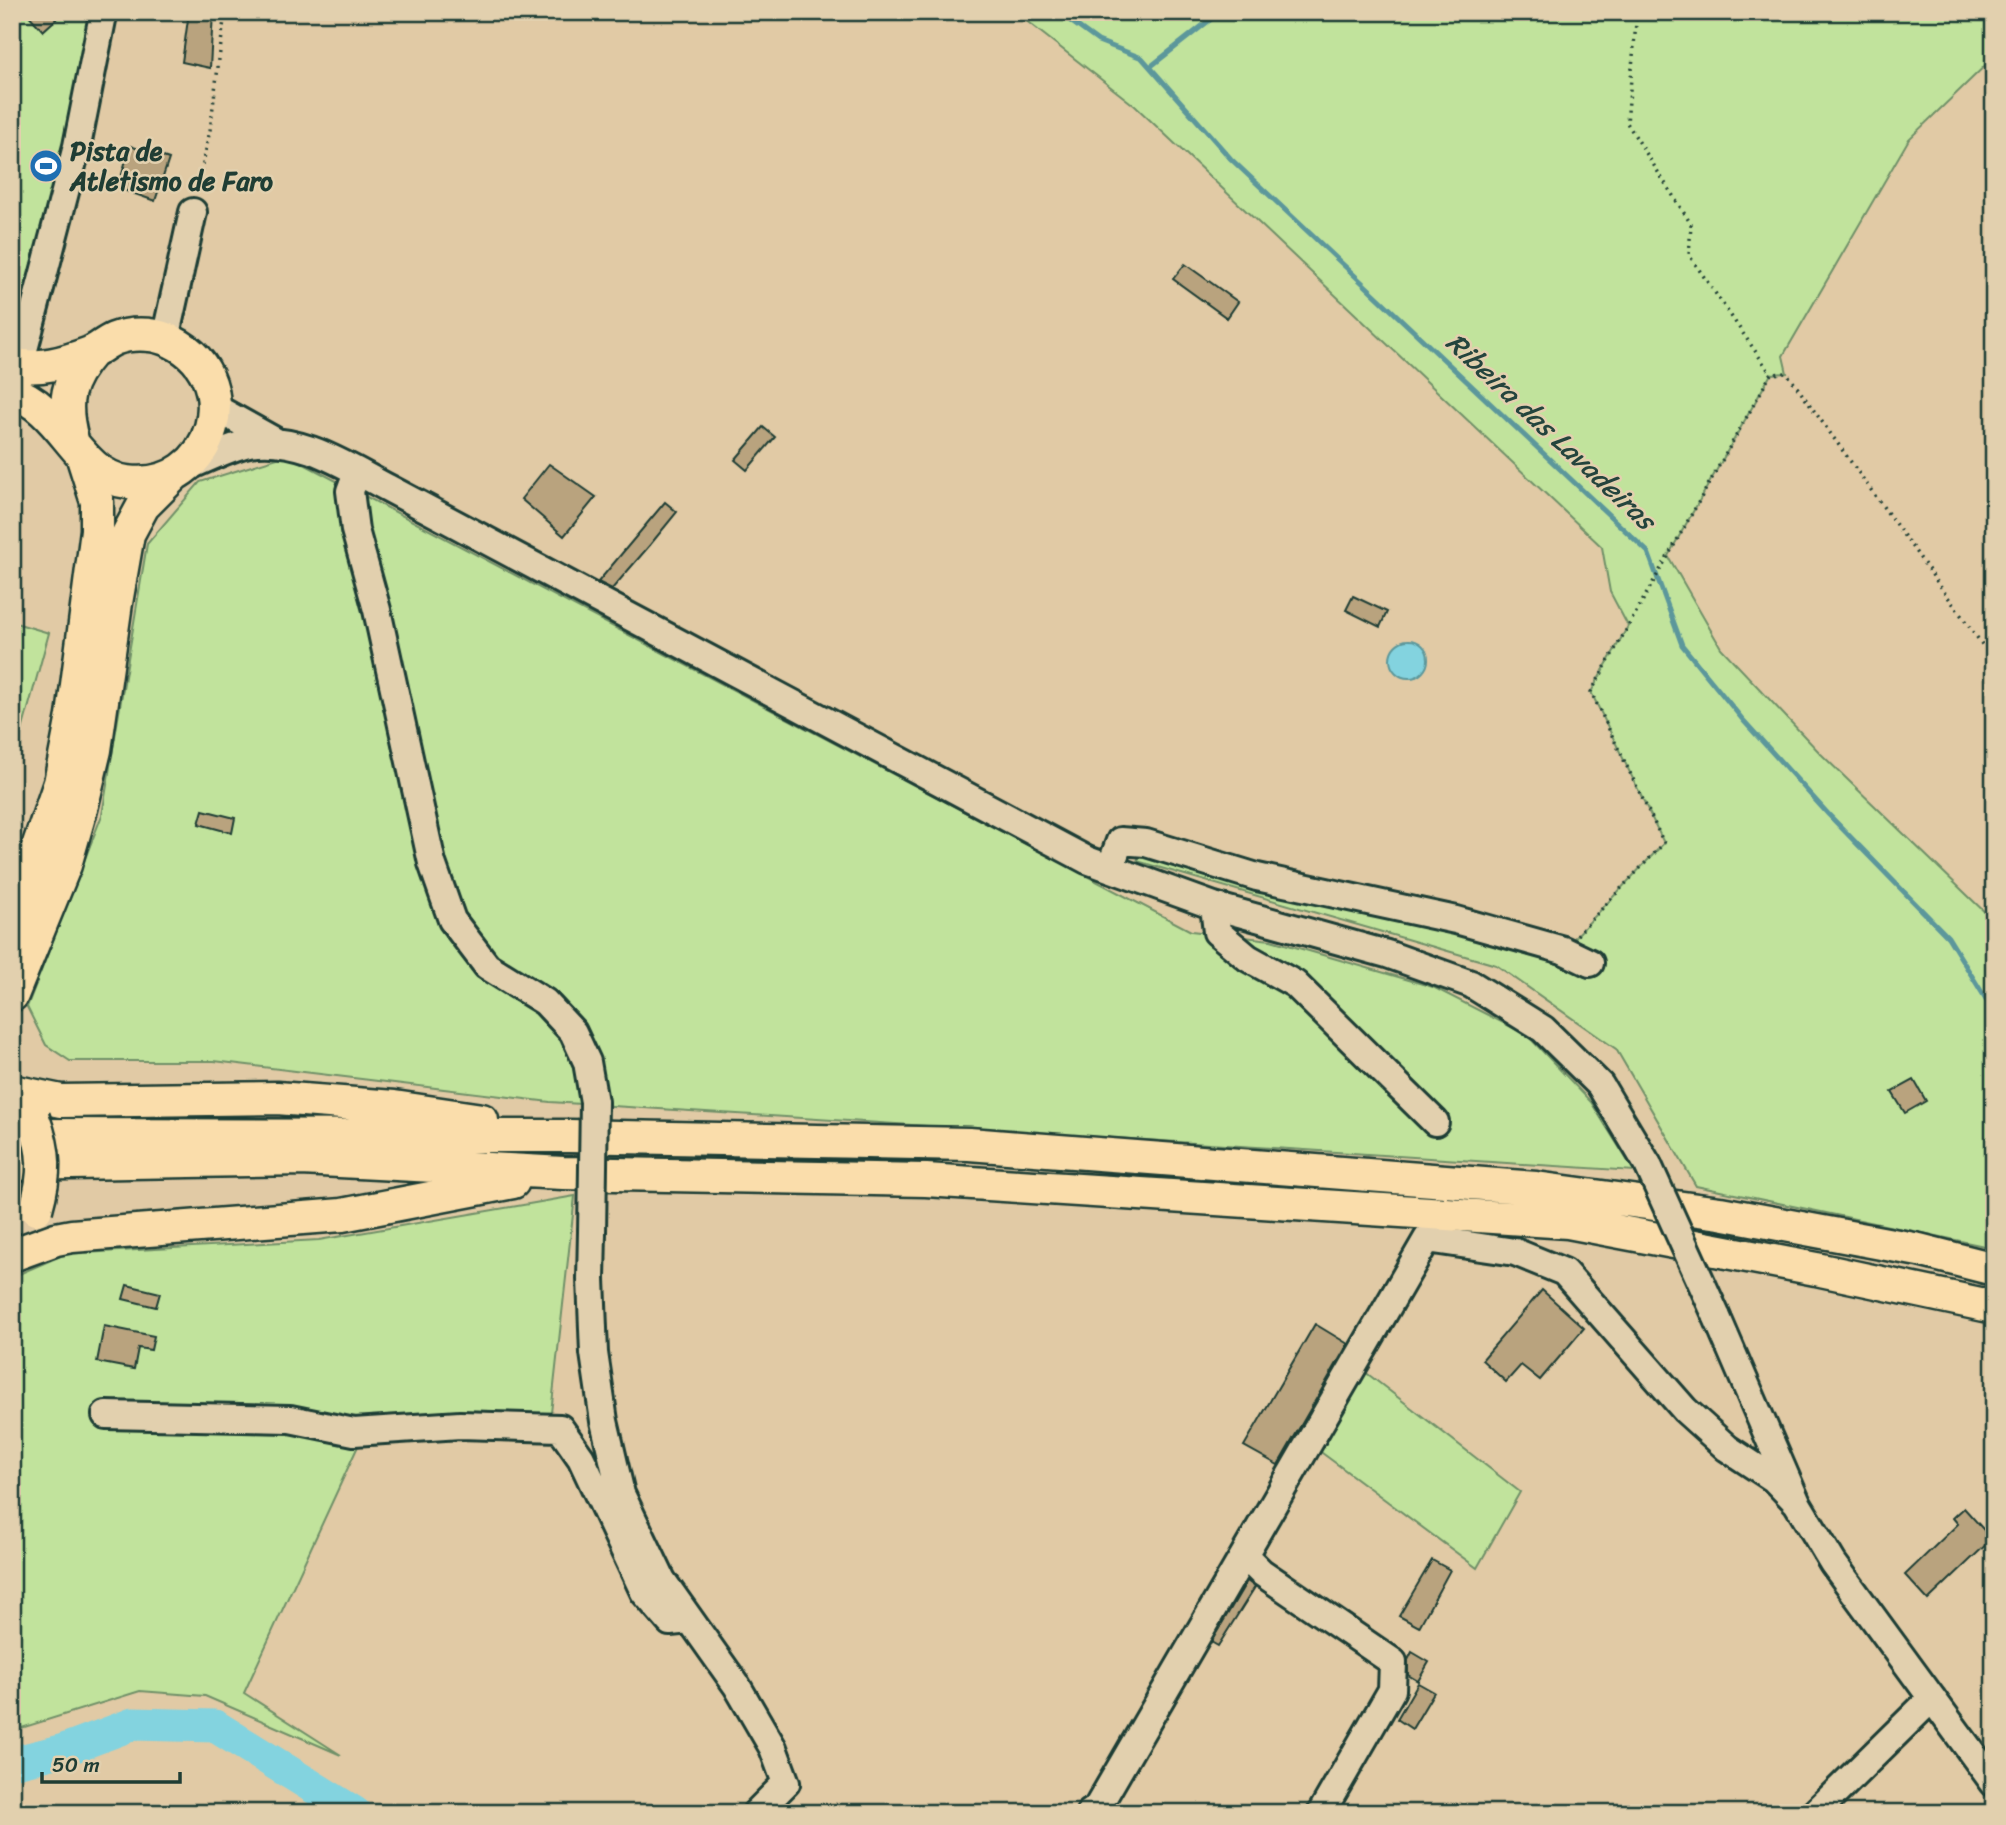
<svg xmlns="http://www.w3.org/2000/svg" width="2006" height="1825" font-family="Sriracha,sans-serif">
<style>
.green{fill:#c1e39c;stroke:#709068;stroke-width:2}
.water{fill:#83d3df;stroke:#5b979b;stroke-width:2}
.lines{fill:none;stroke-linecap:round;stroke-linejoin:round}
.stream{stroke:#5b979b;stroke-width:5}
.river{stroke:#83d3df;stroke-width:33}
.building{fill:#b9a37e;stroke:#1f3d34;stroke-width:2}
.minor-casing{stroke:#1f3d34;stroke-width:32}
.major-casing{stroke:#1f3d34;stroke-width:37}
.path{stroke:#1f3d34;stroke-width:3.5;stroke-dasharray:2 5;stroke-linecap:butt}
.minor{stroke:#e2d0ae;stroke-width:26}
.major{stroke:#faddab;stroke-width:32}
.minor-bridge-casing{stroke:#1f3d34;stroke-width:32;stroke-linecap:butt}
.major-bridge-casing{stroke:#1f3d34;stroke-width:37;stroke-linecap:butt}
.minor-bridge{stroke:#e2d0ae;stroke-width:26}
.major-bridge{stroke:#faddab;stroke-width:32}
.labels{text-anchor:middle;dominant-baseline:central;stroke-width:5;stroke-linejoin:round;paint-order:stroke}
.poi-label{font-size:26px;font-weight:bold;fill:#1f3d34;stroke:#e2d0ae;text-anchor:start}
.water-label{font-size:28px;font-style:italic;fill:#24443d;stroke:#e2d0ae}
</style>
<rect width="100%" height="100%" fill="#e1caa5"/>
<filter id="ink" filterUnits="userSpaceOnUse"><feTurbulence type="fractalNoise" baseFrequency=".0143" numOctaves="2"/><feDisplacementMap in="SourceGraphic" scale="14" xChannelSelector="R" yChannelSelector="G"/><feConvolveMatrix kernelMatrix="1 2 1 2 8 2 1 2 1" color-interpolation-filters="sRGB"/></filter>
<g filter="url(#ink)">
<path class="green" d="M12,12H118L41,329L12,321Z
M1015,12H1994V57L1909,139L1783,356L1787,373L1771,374L1668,556L1721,648L1821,754L1994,921V1248L1696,1186L1616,1049L1496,965L1137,861L1146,843L1563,950L1664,843L1591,692L1628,626L1610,592L1602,547L1135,106Z
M287,455L1191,931L1271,940L1433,987L1527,1035L1591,1102L1634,1171L550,1102L214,1061H70L46,1045L27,1007L102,815L147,544L200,482Z
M12,622L49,633L12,767Z
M575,1196L549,1431L358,1446L244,1693L341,1755L205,1696L140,1691L12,1731V1277L65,1254L319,1240Z
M1360,1368L1520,1492L1477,1568L1318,1450Z"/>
<path class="water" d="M1390 659a19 19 0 1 1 38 0a19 19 0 1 1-38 0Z"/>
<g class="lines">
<path class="stream" d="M1058,12L1098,41L1142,58L1231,159L1648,552L1682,645L1743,720L1829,815L1948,937L1994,1012
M1150,67L1220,12"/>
<path class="river" d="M12,1763L64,1750L133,1724L215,1726L355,1813"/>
</g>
<path class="building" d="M26,12H64L43,31Z
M189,12H213L210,68L182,62Z
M130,146L169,159L155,201L118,188Z
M1185,264L1238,302L1227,318L1173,279Z
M763,427L775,437L747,470L735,460Z
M549,464L596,497L564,536L521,499Z
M665,502L677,512L650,545L612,589L598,582Z
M1353,596L1387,612L1380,627L1346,610Z
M203,810L235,818L232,833L199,824Z
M1914,1080L1926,1101L1905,1113L1892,1092Z
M127,1285L160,1293L156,1307L123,1299Z
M1542,1290L1584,1328L1540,1380L1521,1365L1506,1382L1482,1360Z
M1315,1324L1348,1344L1278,1465L1244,1446Z
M104,1326L154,1336L151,1350L138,1348L134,1369L97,1362Z
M1964,1508L1992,1539L1928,1600L1905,1575L1958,1524L1953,1518Z
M1432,1560L1450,1570L1419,1627L1399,1616Z
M1247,1581L1255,1587L1218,1646L1211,1642Z
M1412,1652L1429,1662L1418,1681L1408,1675V1660Z
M1418,1683L1434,1692L1412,1729L1397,1719Z"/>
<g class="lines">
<defs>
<path id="minor" d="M165,339L193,212
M20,365L77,146L103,15L102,12
M214,407L275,441
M187,467C207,459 229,447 249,443C300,435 344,465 388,488L1087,860L1214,906L1387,954L1471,984L1543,1029L1600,1085L1648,1165
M357,472L350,491L355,530L377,610L432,863L452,920L487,966L545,1002L573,1032L587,1062L594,1102
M1110,868L1120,841L1146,843L1257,877L1456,920L1563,950L1590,963
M1214,906L1217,932L1248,958L1295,984L1435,1122
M592,1232L591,1279L594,1353L604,1421L621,1494L662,1580L737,1686L773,1748L786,1783L756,1813
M1716,1315L1797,1503L1833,1563L1994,1783
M106,1415L290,1419L354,1432L460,1425L560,1428L581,1458L644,1592L670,1622L690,1620
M1090,1813L1097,1808L1244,1555
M1321,1813L1392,1690L1393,1662L1261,1572L1244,1555L1427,1239L1515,1252L1564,1272L1685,1410L1727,1448L1774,1479L1797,1503
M1815,1813L1932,1698"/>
<path id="major" d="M12,364C38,371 66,362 90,353C99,349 105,343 114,339C129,333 151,333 166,339C249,372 216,494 127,482C78,476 63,408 12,392
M72,440C62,402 66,382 92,352
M12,923L60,783L73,716L97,530V502L83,458
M12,995L65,865L81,809L95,750L116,603L128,534L143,506L173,476
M17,1092L61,1101L277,1098L394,1107L482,1120
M12,1135L569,1136L969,1144L1536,1188L1720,1213L1919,1250L1994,1269
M12,1164L302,1159L563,1173L926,1180L1568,1222L1816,1269L1994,1307
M12,1255L56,1239L72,1236L342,1215L513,1182"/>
</defs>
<use href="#minor" class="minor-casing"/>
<use href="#major" class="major-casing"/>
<path class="path" d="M1637,12L1627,123L1691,224L1689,255L1771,374
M197,192L210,130L225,12
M1577,935L1664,843L1591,692L1771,374L1787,373L1994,661"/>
<use href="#minor" class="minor"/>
<use href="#major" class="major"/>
<defs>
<path id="minor-bridge" d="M1648,1165L1716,1315
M592,1232L594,1102"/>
<path id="major-bridge" d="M33,1118C46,1152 46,1174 36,1209"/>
</defs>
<use href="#minor-bridge" class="minor-bridge-casing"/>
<use href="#major-bridge" class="major-bridge-casing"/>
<use href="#minor-bridge" class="minor-bridge"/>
<use href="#major-bridge" class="major-bridge"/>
</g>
</g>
<defs>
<symbol id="stadium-disc" viewBox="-11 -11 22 22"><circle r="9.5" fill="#1f6fb2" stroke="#e2d0ae"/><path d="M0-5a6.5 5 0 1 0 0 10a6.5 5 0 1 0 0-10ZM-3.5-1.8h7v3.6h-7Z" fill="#fff"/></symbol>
</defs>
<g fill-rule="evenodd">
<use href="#stadium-disc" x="27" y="147" width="38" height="38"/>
</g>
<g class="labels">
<g class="poi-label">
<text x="70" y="151">Pista de<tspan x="70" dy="30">Atletismo de Faro</tspan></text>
</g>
<g class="water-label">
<text transform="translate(1551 431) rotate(43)">Ribeira das Lavadeiras</text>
</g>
</g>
<rect width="2006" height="1825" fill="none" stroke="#e2d0ae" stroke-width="42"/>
<rect x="21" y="21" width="1964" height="1783" fill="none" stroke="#1f3d34" stroke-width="2.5" filter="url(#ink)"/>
<path d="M42 1772v10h138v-10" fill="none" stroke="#1f3d34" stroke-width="3.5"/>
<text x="52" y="1772" font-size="21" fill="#1f3d34" stroke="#e2d0ae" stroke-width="5" paint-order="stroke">50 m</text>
</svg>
